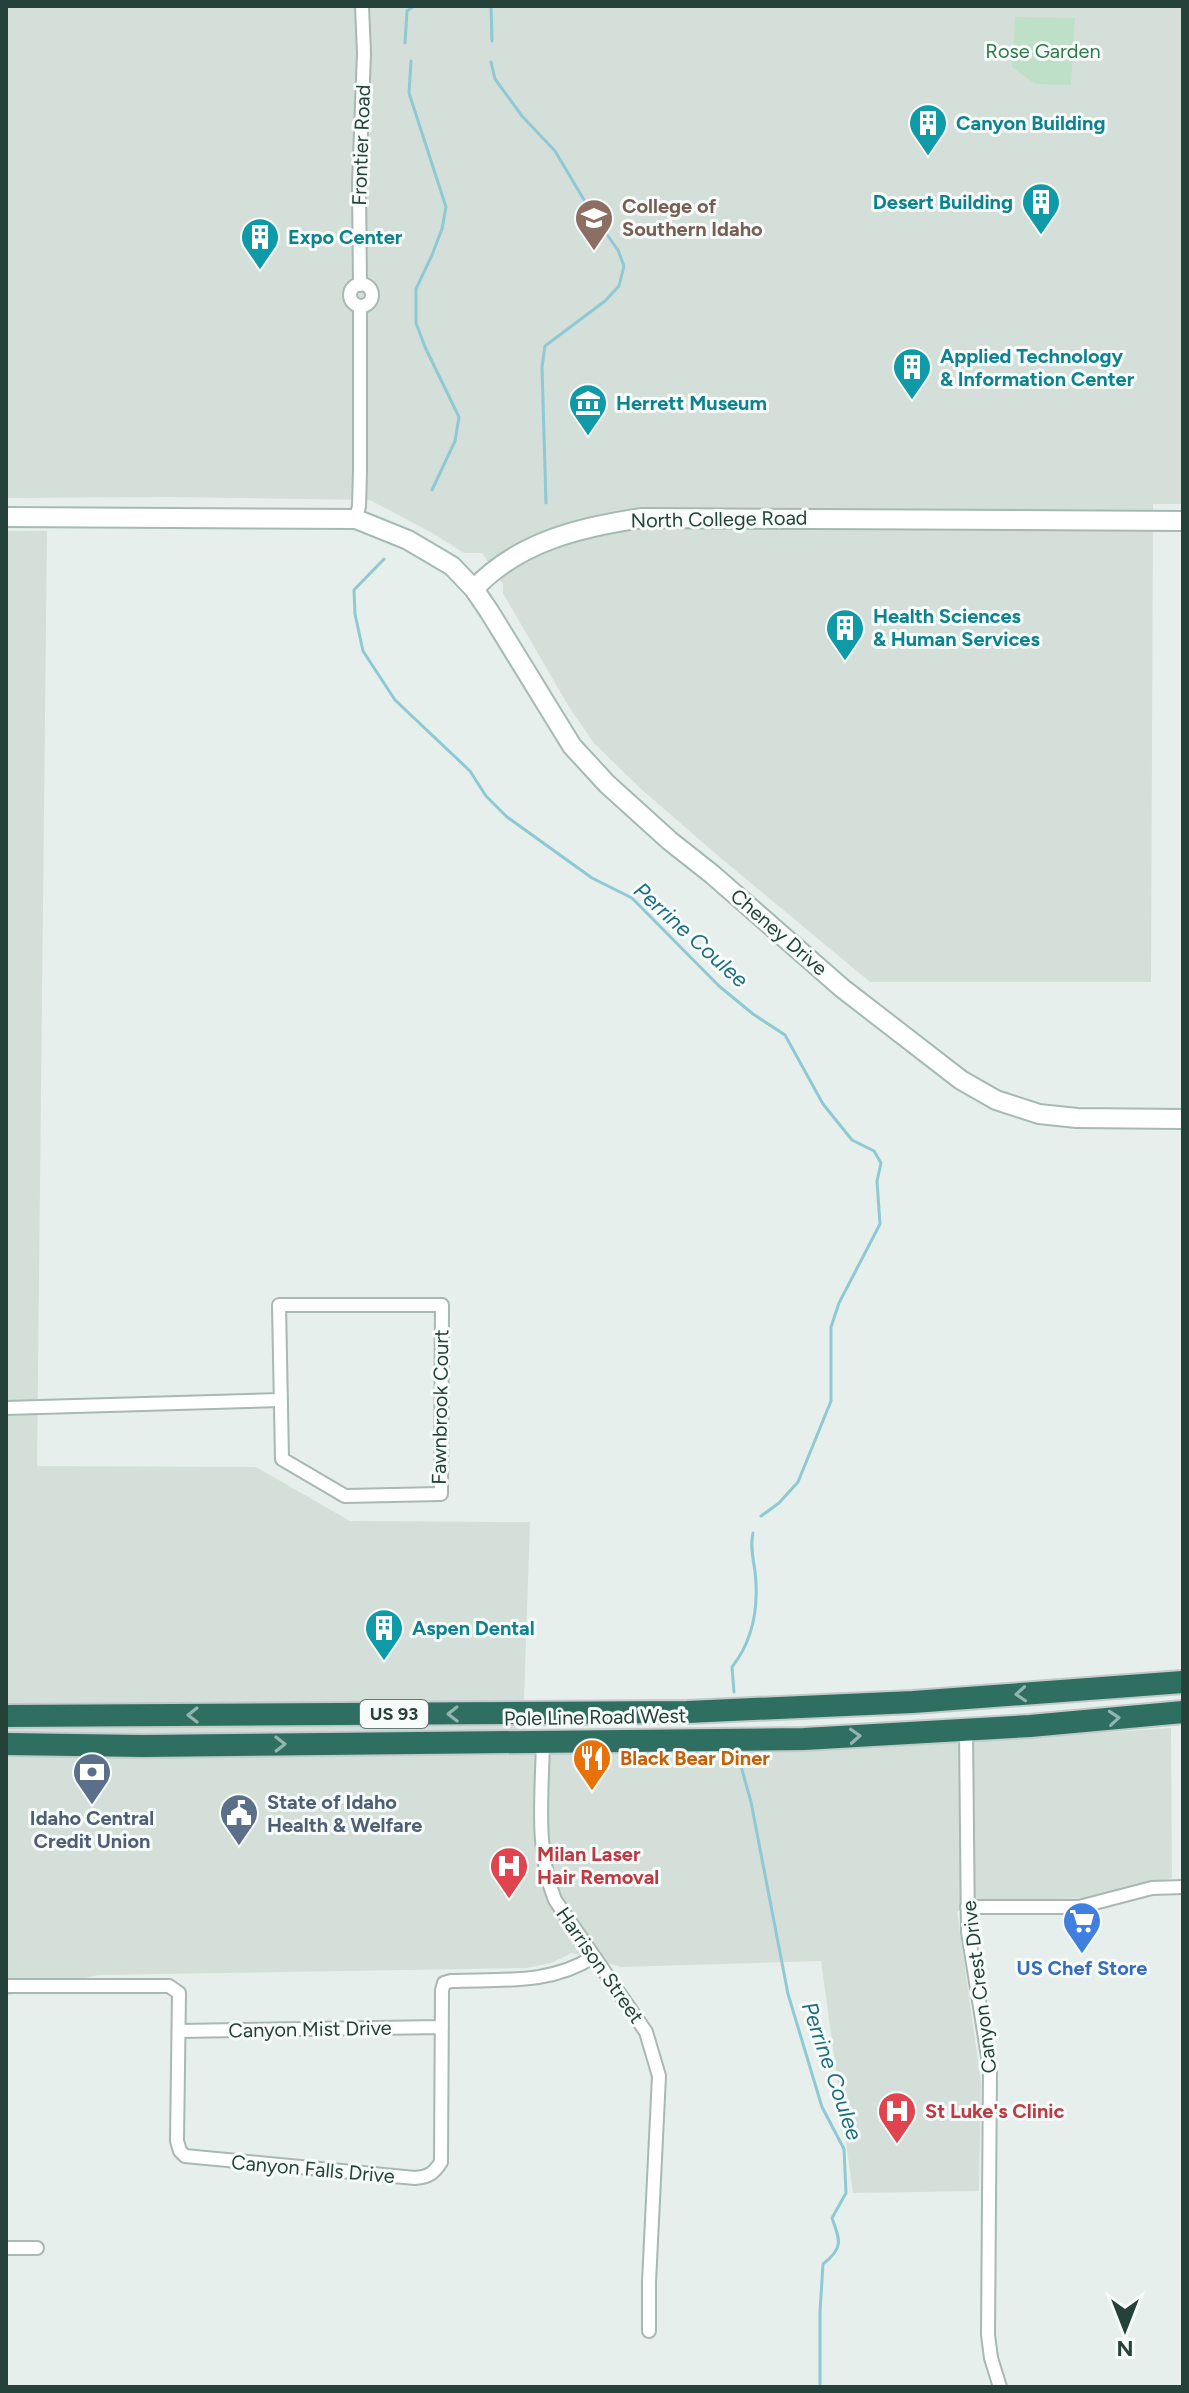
<svg xmlns="http://www.w3.org/2000/svg" width="1189" height="2393" font-family="Figtree,sans-serif">
<style>
.built{fill:#d4dfda}
.green{fill:#bfe0c8}
.lines{fill:none;stroke-linecap:round;stroke-linejoin:round}
.stream{stroke:#8ec9d4;stroke-width:3}
.street-casing{stroke:#a8b8b2;stroke-width:16}
.secondary-casing{stroke:#a4bbb3;stroke-width:22}
.highway-casing{stroke:#c2cac8;stroke-width:26}
.street{stroke:#fff;stroke-width:12}
.secondary{stroke:#fff;stroke-width:18}
.highway{stroke:#2f6f62;stroke-width:22}
.oneway{stroke:#93b5ae}
.labels{text-anchor:middle;dominant-baseline:central;stroke-width:6;stroke-linejoin:round;paint-order:stroke}
.shield{fill:#f7fbf9;stroke:#637a73;stroke-width:2}
.shield-label{font-size:18px;font-weight:bold;fill:#24423a}
.park-label{font-size:20px;fill:#2d7a4b;stroke:#f7fbf9}
.culture-label{font-size:20px;font-weight:bold;fill:#0d838f;stroke:#f7fbf9;text-anchor:start}
.street-label{font-size:20px;fill:#24423a;stroke:#f7fbf9}
.education-label{font-size:20px;font-weight:bold;fill:#785e54;stroke:#f7fbf9;text-anchor:start}
.food-label{font-size:20px;font-weight:bold;fill:#c56008;stroke:#f7fbf9;text-anchor:start}
.service-label{font-size:20px;font-weight:bold;fill:#4e5e75;stroke:#f7fbf9;text-anchor:start}
.health-label{font-size:20px;font-weight:bold;fill:#be3a42;stroke:#f7fbf9;text-anchor:start}
.shop-label{font-size:20px;font-weight:bold;fill:#366cbe;stroke:#f7fbf9}
.water-label{font-size:22px;font-style:italic;fill:#1c6f80;stroke:#f7fbf9}
</style>
<rect width="100%" height="100%" fill="#e6efeb"/>
<path class="built" d="M6,6H1183V504H1153L1151,982H870L716,854L640,788L594,743L569,707L503,593V584L482,553H464L434,534L370,500L169,497L6,498Z
M6,531H47L37,1466L256,1467L350,1521L530,1522L524,1698L525,1751H822L1171,1728L1172,1878L1089,1898L1029,1900L957,1911L981,2082L979,2191L853,2193L821,1961L621,1967L572,1953L551,1963L526,1968L98,1975L6,1996Z"/>
<path class="green" d="M1015,17L1075,18L1071,85L1035,84L1012,67Z"/>
<g class="lines">
<path class="stream" d="M491,6L492,41
M405,43L407,11L414,6
M411,61L409,93L446,207L442,229L432,255L416,289V323L425,347L459,417L455,441L432,490
M491,62L495,79L522,116L555,151L593,215L618,250L624,266L619,286L605,301L545,346L542,367L546,503
M384,559L354,590L355,614L363,651L395,700L470,771L486,796L507,817L592,878L632,898L719,986L753,1014L785,1035L823,1104L852,1140L874,1151L881,1163L877,1181L880,1224L839,1303L831,1327V1401L798,1482L779,1503L761,1516
M734,1692L732,1667C754,1639 759,1606 755,1571C753,1559 750,1545 753,1533
M739,1759L751,1802L788,1994L822,2107L844,2149L846,2193L832,2218C840,2240 844,2248 823,2264L820,2312V2387"/>
<defs>
<path id="street" d="M350 295a11 11 0 1 1 22 0a11 11 0 1 1-22 0Z
M360,285L359,184L364,53L362,6
M356,519L359,506L360,471V306
M279,1305H442L441,1494L345,1496L282,1459Z
M6,1408L281,1400
M966,1730L968,1932L990,2069L988,2335L991,2358L1000,2387
M543,1742C542,1794 535,1851 555,1900L646,2032L659,2076L649,2282V2331
M967,1907H1079L1152,1888L1183,1887
M6,1986H169L179,1993L177,2141L180,2151L185,2156L415,2178C429,2177 434,2173 441,2162L442,1990L444,1983L451,1981C501,1979 550,1985 593,1957
M179,2031L442,2027
M6,2248H37"/>
<path id="secondary" d="M6,517L356,519L408,540L452,566L474,589L489,611L572,746L607,784L670,841L713,875L842,988L961,1080L996,1100L1039,1114L1077,1118L1183,1119
M474,589C518,542 580,527 642,518L1183,521"/>
<path id="highway" d="M6,1716L687,1712L913,1702L1183,1682
M6,1744L143,1746L804,1739L1030,1726L1183,1712"/>
</defs>
<use href="#street" class="street-casing"/>
<use href="#secondary" class="secondary-casing"/>
<use href="#highway" class="highway-casing"/>
<use href="#street" class="street"/>
<use href="#secondary" class="secondary"/>
<use href="#highway" class="highway"/>
</g>
<defs><path id="oneway-chevron" d="M-2-3.5L2.5 0L-2 3.5" fill="none" stroke-width="1.6" stroke-linecap="round" stroke-linejoin="round" transform="scale(2)"/></defs>
<g class="oneway">
<use href="#oneway-chevron" transform="translate(1021 1694) rotate(176)"/>
<use href="#oneway-chevron" transform="translate(453 1714) rotate(179)"/>
<use href="#oneway-chevron" transform="translate(193 1715) rotate(180)"/>
<use href="#oneway-chevron" transform="translate(1114 1718) rotate(-5)"/>
<use href="#oneway-chevron" transform="translate(855 1736) rotate(-3)"/>
<use href="#oneway-chevron" transform="translate(280 1744) rotate(-1)"/>
</g>
<defs>
<symbol id="building-pin" viewBox="-11 -11 22 30"><path d="M0 17L-7.5 6A9.5 9.5 0 1 1 7.5 6Z" fill="#0f9aa8" stroke="#f7fbf9"/><path d="M-4-6H4V6H1V3H-1V6H-4ZM-2.5-4.3h1.7v1.8h-1.7ZM.8-4.3h1.7v1.8H.8ZM-2.5-1h1.7V.8h-1.7ZM.8-1h1.7V.8H.8Z" fill="#fff"/></symbol>
<symbol id="university-pin" viewBox="-11 -11 22 30"><path d="M0 17L-7.5 6A9.5 9.5 0 1 1 7.5 6Z" fill="#8d6e63" stroke="#f7fbf9"/><path d="M0-5L7-2L0 1L-7-2ZM-4 1L0 2.5L4 1V4Q0 6-4 4Z" fill="#fff"/></symbol>
<symbol id="museum-pin" viewBox="-11 -11 22 30"><path d="M0 17L-7.5 6A9.5 9.5 0 1 1 7.5 6Z" fill="#0f9aa8" stroke="#f7fbf9"/><path d="M0-6L6-3V-2H-6V-3ZM-5-1h2V3h-2ZM-1-1h2V3h-2ZM3-1h2V3H3ZM-6 4H6V6H-6Z" fill="#fff"/></symbol>
<symbol id="restaurant-pin" viewBox="-11 -11 22 30"><path d="M0 17L-7.5 6A9.5 9.5 0 1 1 7.5 6Z" fill="#e8710a" stroke="#f7fbf9"/><path d="M-5-6h1v4h1v-4h1v4h1v-4h1v5L-1.5 .5V6h-2V.5L-5-1ZM5-6V6H3V1.5H1.5Q1.5-4 5-6Z" fill="#fff"/></symbol>
<symbol id="bank-pin" viewBox="-11 -11 22 30"><path d="M0 17L-7.5 6A9.5 9.5 0 1 1 7.5 6Z" fill="#5c6f8a" stroke="#f7fbf9"/><path d="M-6-4H6V4H-6ZM0-2.3a2.3 2.3 0 1 0 0 4.6a2.3 2.3 0 1 0 0-4.6Z" fill="#fff"/></symbol>
<symbol id="civic-pin" viewBox="-11 -11 22 30"><path d="M0 17L-7.5 6A9.5 9.5 0 1 1 7.5 6Z" fill="#5c6f8a" stroke="#f7fbf9"/><path d="M-.6-6.5H3V-4.5H.6V-3L4-1V1h2V6H-6V1h2V-1L-.6-3ZM-1.2 2.5V6h2.4V2.5Z" fill="#fff"/></symbol>
<symbol id="hospital-pin" viewBox="-11 -11 22 30"><path d="M0 17L-7.5 6A9.5 9.5 0 1 1 7.5 6Z" fill="#e0444e" stroke="#f7fbf9"/><path d="M-5-5h3v3.5h4V-5h3V5h-3V1.5h-4V5h-3Z" fill="#fff"/></symbol>
<symbol id="supermarket-pin" viewBox="-11 -11 22 30"><path d="M0 17L-7.5 6A9.5 9.5 0 1 1 7.5 6Z" fill="#3f7fe0" stroke="#f7fbf9"/><path d="M-6-5.5h2.5l.6 2H6L4.5 2H-2.5L-4.4-4H-6ZM-1.5 3.2a1.3 1.3 0 1 0 .1 0ZM3 3.2a1.3 1.3 0 1 0 .1 0Z" fill="#fff"/></symbol>
</defs>
<g fill-rule="evenodd">
<use href="#building-pin" x="906" y="101" width="44" height="60"/>
<use href="#building-pin" x="1019" y="180" width="44" height="60"/>
<use href="#university-pin" x="572" y="196" width="44" height="60"/>
<use href="#building-pin" x="238" y="215" width="44" height="60"/>
<use href="#building-pin" x="890" y="345" width="44" height="60"/>
<use href="#museum-pin" x="566" y="381" width="44" height="60"/>
<use href="#building-pin" x="823" y="606" width="44" height="60"/>
<use href="#building-pin" x="362" y="1606" width="44" height="60"/>
<use href="#restaurant-pin" x="570" y="1736" width="44" height="60"/>
<use href="#bank-pin" x="70" y="1750" width="44" height="60"/>
<use href="#civic-pin" x="217" y="1791" width="44" height="60"/>
<use href="#hospital-pin" x="487" y="1844" width="44" height="60"/>
<use href="#supermarket-pin" x="1060" y="1899" width="44" height="60"/>
<use href="#hospital-pin" x="875" y="2089" width="44" height="60"/>
</g>
<g class="labels">
<rect class="shield" x="360" y="1700" width="68" height="28" rx="6"/>
<g class="shield-label">
<text x="394" y="1714">US 93</text>
</g>
<g class="park-label">
<text x="1043" y="51">Rose Garden</text>
</g>
<g class="culture-label">
<text x="956" y="123">Canyon Building</text>
<text x="1013" y="202" text-anchor="end">Desert Building</text>
<text x="288" y="237">Expo Center</text>
<text x="940" y="356">Applied Technology<tspan x="940" dy="23">&amp; Information Center</tspan></text>
<text x="616" y="403">Herrett Museum</text>
<text x="873" y="616">Health Sciences<tspan x="873" dy="23">&amp; Human Services</tspan></text>
<text x="412" y="1628">Aspen Dental</text>
</g>
<g class="street-label">
<text transform="translate(361 145) rotate(-88)">Frontier Road</text>
<text transform="translate(719 519) rotate(-1)">North College Road</text>
<text transform="translate(779 932) rotate(41)">Cheney Drive</text>
<text transform="translate(440 1407) rotate(-89)">Fawnbrook Court</text>
<text transform="translate(595 1717) rotate(-1)">Pole Line Road West</text>
<text transform="translate(600 1965) rotate(55)">Harrison Street</text>
<text transform="translate(979 1987) rotate(-97)">Canyon Crest Drive</text>
<text transform="translate(310 2029) rotate(-1)">Canyon Mist Drive</text>
<text transform="translate(313 2169) rotate(5)">Canyon Falls Drive</text>
</g>
<g class="education-label">
<text x="622" y="206">College of<tspan x="622" dy="23">Southern Idaho</tspan></text>
</g>
<g class="food-label">
<text x="620" y="1758">Black Bear Diner</text>
</g>
<g class="service-label">
<text x="267" y="1802">State of Idaho<tspan x="267" dy="23">Health &amp; Welfare</tspan></text>
<text x="92" y="1818" text-anchor="middle">Idaho Central<tspan x="92" dy="23">Credit Union</tspan></text>
</g>
<g class="health-label">
<text x="537" y="1854">Milan Laser<tspan x="537" dy="23">Hair Removal</tspan></text>
<text x="925" y="2111">St Luke's Clinic</text>
</g>
<g class="shop-label">
<text x="1082" y="1968">US Chef Store</text>
</g>
<g class="water-label">
<text transform="translate(691 935) rotate(42)">Perrine Coulee</text>
<text transform="translate(832 2071) rotate(71)">Perrine Coulee</text>
</g>
</g>
<rect width="1189" height="2393" fill="none" stroke="#24423a" stroke-width="16"/>
<g transform="translate(1125 2329) rotate(180)" stroke="#f7fbf9" stroke-width="6" paint-order="stroke">
<path d="M0-6L14 30L0 20L-14 30Z" fill="#24423a"/>
<text y="-12" font-size="22" font-weight="bold" text-anchor="middle" fill="#24423a">N</text>
</g>
</svg>
